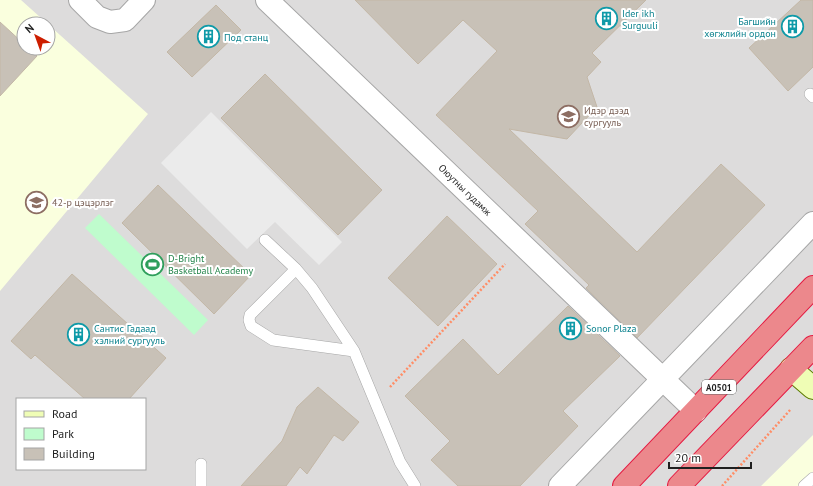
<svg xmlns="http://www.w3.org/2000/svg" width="813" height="486" font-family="'PT Sans',sans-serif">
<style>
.residential{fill:#dddcdc;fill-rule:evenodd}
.education{fill:#faffde;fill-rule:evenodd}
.park{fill:#bffccd}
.parking{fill:#ebebeb}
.building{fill:#c8c1b7;stroke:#c3b7a6}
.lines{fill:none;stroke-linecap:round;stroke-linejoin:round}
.lane-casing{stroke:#a6a6a6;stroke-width:12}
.street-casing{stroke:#a6a6a6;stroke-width:24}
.secondary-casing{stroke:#5c7b00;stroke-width:24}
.highway-casing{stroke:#e51b42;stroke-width:24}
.path{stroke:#ff8d66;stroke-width:2.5;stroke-dasharray:2 2;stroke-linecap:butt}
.lane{stroke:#fff;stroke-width:11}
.street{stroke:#fff;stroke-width:22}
.secondary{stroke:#effdb5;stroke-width:22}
.highway{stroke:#ec888c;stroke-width:22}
.labels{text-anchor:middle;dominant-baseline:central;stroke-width:4;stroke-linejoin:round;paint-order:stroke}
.shield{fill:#fff;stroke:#626262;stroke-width:1}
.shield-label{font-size:9px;font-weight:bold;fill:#1f1f1f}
.culture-label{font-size:10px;fill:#0d838f;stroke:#fff;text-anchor:start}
.education-label{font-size:10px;fill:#785e54;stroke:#fff;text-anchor:start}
.street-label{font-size:10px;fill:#1f1f1f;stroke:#fff}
.leisure-label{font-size:10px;fill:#27864d;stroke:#fff;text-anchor:start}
</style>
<rect width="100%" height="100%" fill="#f0eee4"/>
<path class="residential" d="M0,0H813V486H0ZM24,24H48V48H24ZM17,399H145V469H17Z"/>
<path class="education" d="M0,0H21L148,114L0,291ZM24,24H48V48H24Z
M813,435V486H761Z"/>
<path class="park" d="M99,214L208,320L194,335L85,228Z"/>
<path class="parking" d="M211,112L342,242L319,265L275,222L247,249L161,163Z"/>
<path class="building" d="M355,0H646L592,53L601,62L587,77L597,107L567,139L509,129L637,252L721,164L765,205L637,338L586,288L589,285L525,224L538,211L436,115L497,51L463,20L418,64Z
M801,0H813V67L788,91L749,48Z
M216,5L241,30L192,77L167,52Z
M0,22L24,44V48H28L37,56L0,96Z
M265,74L382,190L338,235L221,118Z
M158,185L251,275L214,314L122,223Z
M447,216L497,264L438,326L388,278Z
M72,274L166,358L129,399H85L35,355L31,359L11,341Z
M568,306L620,356L563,411L578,426L520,486H458L431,460L450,441L405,396L463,339L498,375Z
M318,387L359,422L343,441L334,435L307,474L300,467L286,486H241L282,441L297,407Z"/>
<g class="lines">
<defs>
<path id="lane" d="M810,94L813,97
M265,240L296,269
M354,351L273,340L251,326L249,320L250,315L296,269L312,288L354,351L400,462L415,486
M201,464V486
M804,486L813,478"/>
<path id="street" d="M80,0L97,17L110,22L125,20L144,0
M267,0L696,411
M560,486L813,223"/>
<path id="secondary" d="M791,369L813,388"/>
<path id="highway" d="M624,486L813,287
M679,486L813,347"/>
</defs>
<use href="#lane" class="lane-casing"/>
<use href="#street" class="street-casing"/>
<use href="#secondary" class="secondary-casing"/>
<use href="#highway" class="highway-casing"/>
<path class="path" d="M390,387L505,264
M722,486L791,409"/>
<use href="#lane" class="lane"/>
<use href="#street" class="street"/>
<use href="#secondary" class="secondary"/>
<use href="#highway" class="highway"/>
</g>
<defs>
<symbol id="building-ring" viewBox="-11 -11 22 22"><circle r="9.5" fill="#fff" stroke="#0f9aa8" stroke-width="1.5"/><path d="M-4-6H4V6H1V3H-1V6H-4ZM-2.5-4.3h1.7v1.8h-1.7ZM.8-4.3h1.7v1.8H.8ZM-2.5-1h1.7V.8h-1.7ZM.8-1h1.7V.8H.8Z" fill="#0f9aa8"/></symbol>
<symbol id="university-ring" viewBox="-11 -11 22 22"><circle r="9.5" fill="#fff" stroke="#8d6e63" stroke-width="1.5"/><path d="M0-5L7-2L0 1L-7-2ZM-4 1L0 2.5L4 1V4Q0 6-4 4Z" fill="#8d6e63"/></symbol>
<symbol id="school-ring" viewBox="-11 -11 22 22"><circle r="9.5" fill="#fff" stroke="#8d6e63" stroke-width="1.5"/><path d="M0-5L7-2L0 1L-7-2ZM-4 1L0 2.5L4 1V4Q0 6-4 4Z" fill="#8d6e63"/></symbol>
<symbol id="stadium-ring" viewBox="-11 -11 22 22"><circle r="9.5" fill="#fff" stroke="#2e9e5b" stroke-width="1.5"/><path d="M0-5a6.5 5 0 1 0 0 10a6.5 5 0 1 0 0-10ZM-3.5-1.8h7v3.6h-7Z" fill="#2e9e5b"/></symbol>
</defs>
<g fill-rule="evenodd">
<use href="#building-ring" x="594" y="6" width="25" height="25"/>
<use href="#building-ring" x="780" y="14" width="25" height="25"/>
<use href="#building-ring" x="196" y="24" width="25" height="25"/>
<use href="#university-ring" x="556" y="104" width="25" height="25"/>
<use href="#school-ring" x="24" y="190" width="25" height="25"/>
<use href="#stadium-ring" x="140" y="252" width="25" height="25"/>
<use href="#building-ring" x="558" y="316" width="25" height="25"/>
<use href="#building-ring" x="66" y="322" width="25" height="25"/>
</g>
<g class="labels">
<rect class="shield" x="702" y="380" width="34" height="14" rx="3"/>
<g class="shield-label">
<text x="719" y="387">A0501</text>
</g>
<g class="culture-label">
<text x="622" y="13">Ider ikh<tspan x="622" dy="12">Surguuli</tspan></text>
<text x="776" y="21" text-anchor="end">Багшийн<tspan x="776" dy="12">хөгжлийн ордон</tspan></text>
<text x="224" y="37">Под станц</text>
<text x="94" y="328">Сантис Гадаад<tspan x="94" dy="12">хэлний сургууль</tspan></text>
<text x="586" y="328">Sonor Plaza</text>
</g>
<g class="education-label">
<text x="584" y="110">Идэр дээд<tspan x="584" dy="12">сургууль</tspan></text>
<text x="52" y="202">42-р цэцэрлэг</text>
</g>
<g class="street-label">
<text transform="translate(465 190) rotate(44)">Оюутны гудамж</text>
</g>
<g class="leisure-label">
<text x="168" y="258">D-Bright<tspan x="168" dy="12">Basketball Academy</tspan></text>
</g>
</g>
<rect x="16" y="398" width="130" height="72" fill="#ffffff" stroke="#a5a5a5"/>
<rect x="24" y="411" width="20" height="6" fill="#effdb5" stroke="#a5a5a5"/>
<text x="52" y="418" font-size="12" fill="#1f1f1f">Road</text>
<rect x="24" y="428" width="20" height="12" fill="#bffccd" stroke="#a5a5a5"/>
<text x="52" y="438" font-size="12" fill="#1f1f1f">Park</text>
<rect x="24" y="448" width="20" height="12" fill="#c8c1b7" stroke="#a5a5a5"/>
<text x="52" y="458" font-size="12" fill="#1f1f1f">Building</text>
<g transform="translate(36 36) rotate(319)"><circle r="19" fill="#ffffff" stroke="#a5a5a5"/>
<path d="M0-3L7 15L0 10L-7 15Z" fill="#cd1e00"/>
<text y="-6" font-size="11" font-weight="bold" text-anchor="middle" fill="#1f1f1f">N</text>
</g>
<path d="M669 462v6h82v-6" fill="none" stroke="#1f1f1f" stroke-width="2"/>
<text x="675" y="462" font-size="12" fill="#1f1f1f" stroke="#ffffff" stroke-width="3" paint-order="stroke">20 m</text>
</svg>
